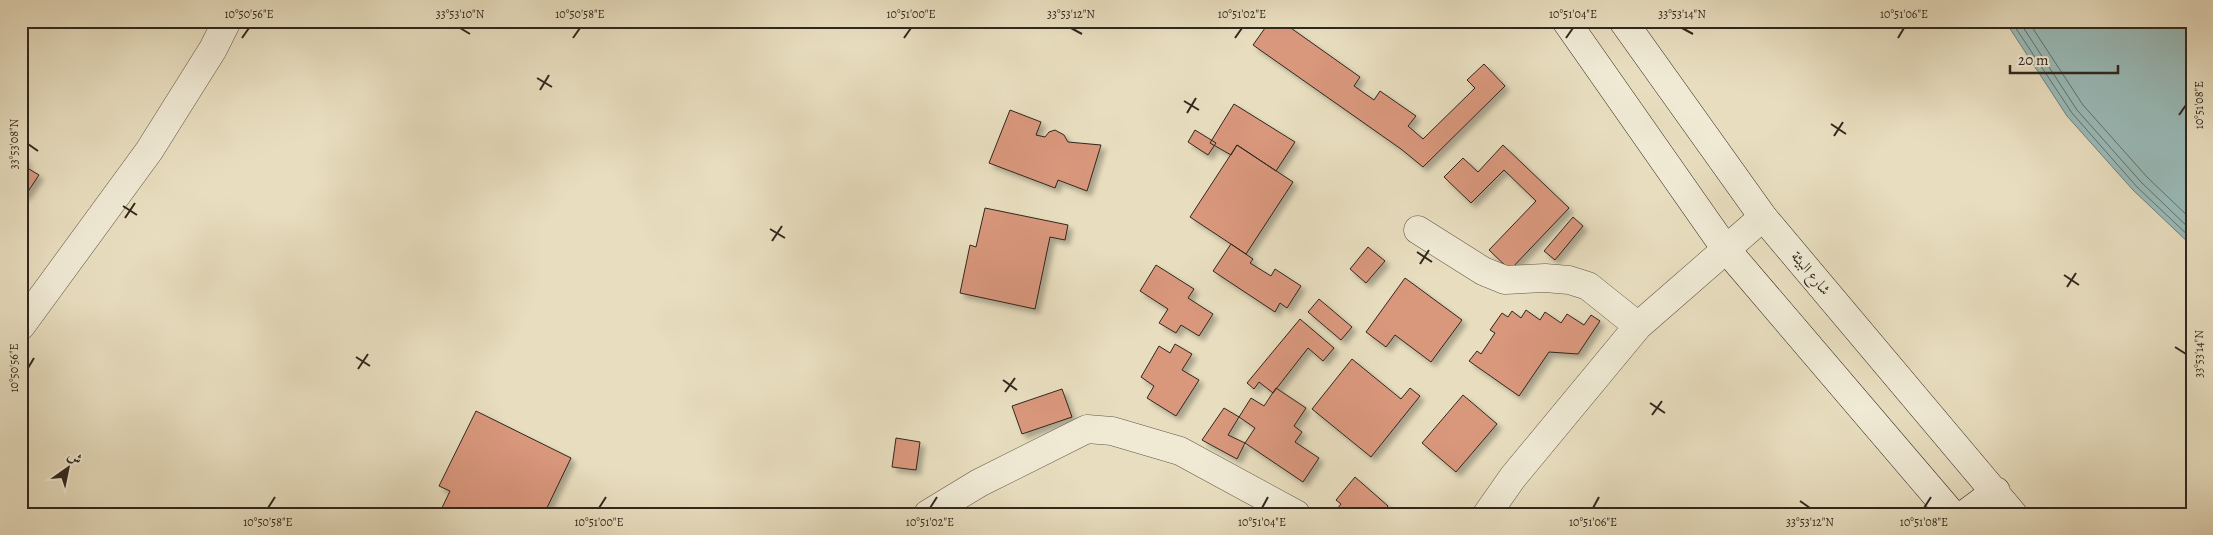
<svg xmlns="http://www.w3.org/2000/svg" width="2213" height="535" font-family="Alegreya,Amiri,serif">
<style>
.water{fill:#99bbb9;stroke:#6f807b}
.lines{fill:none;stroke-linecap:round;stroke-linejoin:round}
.shore{stroke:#64716c;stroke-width:1}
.building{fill:#d9977c;stroke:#30271e;filter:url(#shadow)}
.minor-casing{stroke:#5e5546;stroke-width:29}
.secondary-casing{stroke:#30271e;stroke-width:29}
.minor{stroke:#f0ead5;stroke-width:28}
.secondary{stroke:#f0ead5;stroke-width:28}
.ticks{fill:none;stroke:#30271e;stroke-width:2}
.labels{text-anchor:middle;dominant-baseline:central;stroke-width:4;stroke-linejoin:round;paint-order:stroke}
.street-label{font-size:15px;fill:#30271e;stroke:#f0ead5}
.neatline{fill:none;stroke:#30271e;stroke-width:2}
.ticks-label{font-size:12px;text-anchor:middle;fill:#30271e}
</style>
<defs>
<filter id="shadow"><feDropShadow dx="4.5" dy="4.5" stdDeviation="2.5" flood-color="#0004"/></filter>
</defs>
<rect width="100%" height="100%" fill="#e8debf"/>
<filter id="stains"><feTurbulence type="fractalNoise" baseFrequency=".004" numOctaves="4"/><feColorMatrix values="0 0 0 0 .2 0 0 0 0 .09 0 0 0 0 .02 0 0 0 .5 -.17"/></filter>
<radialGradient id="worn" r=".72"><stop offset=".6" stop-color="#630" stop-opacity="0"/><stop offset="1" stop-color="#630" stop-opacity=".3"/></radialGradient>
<path class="water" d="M2005,21H2192V246L2133,190L2067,116Z"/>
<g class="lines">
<path class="shore" d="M2011,21L2072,113L2137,187L2192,239
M2019,21L2077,110L2141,182L2192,231
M2028,21L2083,105L2147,177L2192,220"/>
</g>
<path class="building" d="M1270,21H1281L1360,77L1354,86L1374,100L1380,91L1416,116L1408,126L1423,139L1475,88L1467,80L1484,64L1505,86L1423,167L1401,149L1253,45Z
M1234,104L1295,142L1276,171L1237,145L1231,155L1210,143Z
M1010,110L1041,122L1036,135L1045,137L1049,132L1055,130L1064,135L1068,142L1101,145L1087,191L1058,180L1055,188L989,163Z
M1195,130L1216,143L1208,155L1188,142Z
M1237,145L1293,182L1246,254L1190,217Z
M1503,145L1569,208L1510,270L1489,250L1536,201L1504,170L1471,203L1444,177L1463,158L1478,172Z
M21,157L27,161L24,166L39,175L25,196L21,193Z
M985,208L1068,225L1065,240L1050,237L1035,309L960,293L970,245L976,247Z
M1573,217L1583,226L1555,260L1544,251Z
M1231,244L1253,259L1250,263L1271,276L1275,269L1301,286L1287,308L1280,303L1275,312L1213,271Z
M1368,247L1385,261L1366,283L1350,269Z
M1156,265L1194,289L1188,298L1213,314L1199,336L1181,325L1176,333L1159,323L1168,309L1140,291Z
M1405,278L1462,320L1431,362L1395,335L1386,347L1366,332Z
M1319,299L1352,327L1341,340L1308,312Z
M1526,310L1540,320L1545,312L1561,323L1567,314L1584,325L1591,315L1600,321L1578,354L1549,352L1519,396L1469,361L1477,351L1481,354L1495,333L1490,330L1502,313L1508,317L1512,311L1521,318Z
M1300,319L1334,348L1323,361L1308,348L1273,393L1259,382L1254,389L1247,383Z
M1175,344L1192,354L1182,370L1199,380L1176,416L1147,398L1154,386L1141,377L1159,346L1170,353Z
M1352,359L1401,399L1410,388L1420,396L1371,457L1312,409Z
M1276,388L1306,408L1294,426L1302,432L1295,442L1319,458L1303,482L1245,443L1255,428L1239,417L1251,398L1264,406Z
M1062,389L1072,417L1022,434L1012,406Z
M1463,395L1497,424L1456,472L1422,443Z
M1224,408L1239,417L1228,435L1245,443L1237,459L1202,440Z
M476,411L571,458L544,514H439L450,491L439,486Z
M896,438L920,442L916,470L892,467Z
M1355,477L1388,506L1381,514H1333L1341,504L1336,500Z"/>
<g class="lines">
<defs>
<path id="minor" d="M1418,230L1483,271L1505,280L1545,278L1569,280L1588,286L1638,326
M21,326L149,151L213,49L227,21
M928,514L979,483L1087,429L1112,431L1180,451L1296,514
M1487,514L1513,477L1638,326L1763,217"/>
<path id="secondary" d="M1566,21L1725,248L1952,514
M1623,21L1763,217L2013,514
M1965,514L1996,491"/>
</defs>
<use href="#minor" class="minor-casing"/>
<use href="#secondary" class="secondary-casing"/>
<use href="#minor" class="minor"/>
<use href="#secondary" class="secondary"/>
</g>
<path class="ticks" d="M460,28L470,34M1071,28L1082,34M1682,28L1693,34M242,38L249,28M573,38L580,28M904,38L911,28M1235,38L1242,28M1566,38L1573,28M1898,38L1904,28M537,78L552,87M540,90L549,75M1184,101L1199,110M1187,113L1196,98M2179,115L2186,105M1831,124L1846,134M1834,136L1843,122M28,144L38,151M123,206L137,215M125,218L135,203M770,229L785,238M772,241L782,226M1417,252L1432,262M1420,264L1429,250M2064,275L2079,285M2067,287L2076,273M2175,347L2186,354M356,357L370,366M28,368L34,358M358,369L368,354M1003,380L1017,390M1005,392L1015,378M1650,403L1665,413M1652,415L1662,401M1800,501L1810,508M268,508L275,497M599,508L606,497M930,508L937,497M1262,508L1268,497M1593,508L1599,497M1924,508L1931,497"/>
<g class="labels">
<g class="street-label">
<text transform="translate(1811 273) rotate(50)">شارع البيئة</text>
</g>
</g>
<rect width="2213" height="535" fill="none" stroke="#e8debf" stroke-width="55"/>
<g transform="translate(68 468) rotate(33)" stroke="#f0ead5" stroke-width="4" paint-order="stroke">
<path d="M0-4L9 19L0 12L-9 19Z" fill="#30271e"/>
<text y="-8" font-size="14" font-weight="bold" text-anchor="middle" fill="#30271e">ش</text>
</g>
<path d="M2010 65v8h108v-8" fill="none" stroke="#30271e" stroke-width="2.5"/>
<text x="2018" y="65" font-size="15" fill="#30271e" stroke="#f0ead5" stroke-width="4" paint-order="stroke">20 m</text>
<rect x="28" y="28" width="2158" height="480" class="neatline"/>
<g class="ticks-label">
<text x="249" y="18">10°50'56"E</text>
<text x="460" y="18">33°53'10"N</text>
<text x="580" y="18">10°50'58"E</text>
<text x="911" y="18">10°51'00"E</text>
<text x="1071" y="18">33°53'12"N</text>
<text x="1242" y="18">10°51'02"E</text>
<text x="1573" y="18">10°51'04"E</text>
<text x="1682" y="18">33°53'14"N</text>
<text x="1904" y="18">10°51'06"E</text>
<text transform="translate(2199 105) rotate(-90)" y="4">10°51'08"E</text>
<text transform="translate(14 144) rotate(-90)" y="4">33°53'08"N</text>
<text transform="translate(2199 354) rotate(-90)" y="4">33°53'14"N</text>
<text transform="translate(14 368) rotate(-90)" y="4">10°50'56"E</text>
<text x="268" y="526">10°50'58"E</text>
<text x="599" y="526">10°51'00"E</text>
<text x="930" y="526">10°51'02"E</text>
<text x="1262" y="526">10°51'04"E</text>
<text x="1593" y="526">10°51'06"E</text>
<text x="1810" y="526">33°53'12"N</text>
<text x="1924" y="526">10°51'08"E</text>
</g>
<rect width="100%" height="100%" filter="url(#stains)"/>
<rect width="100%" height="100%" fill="url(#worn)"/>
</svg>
